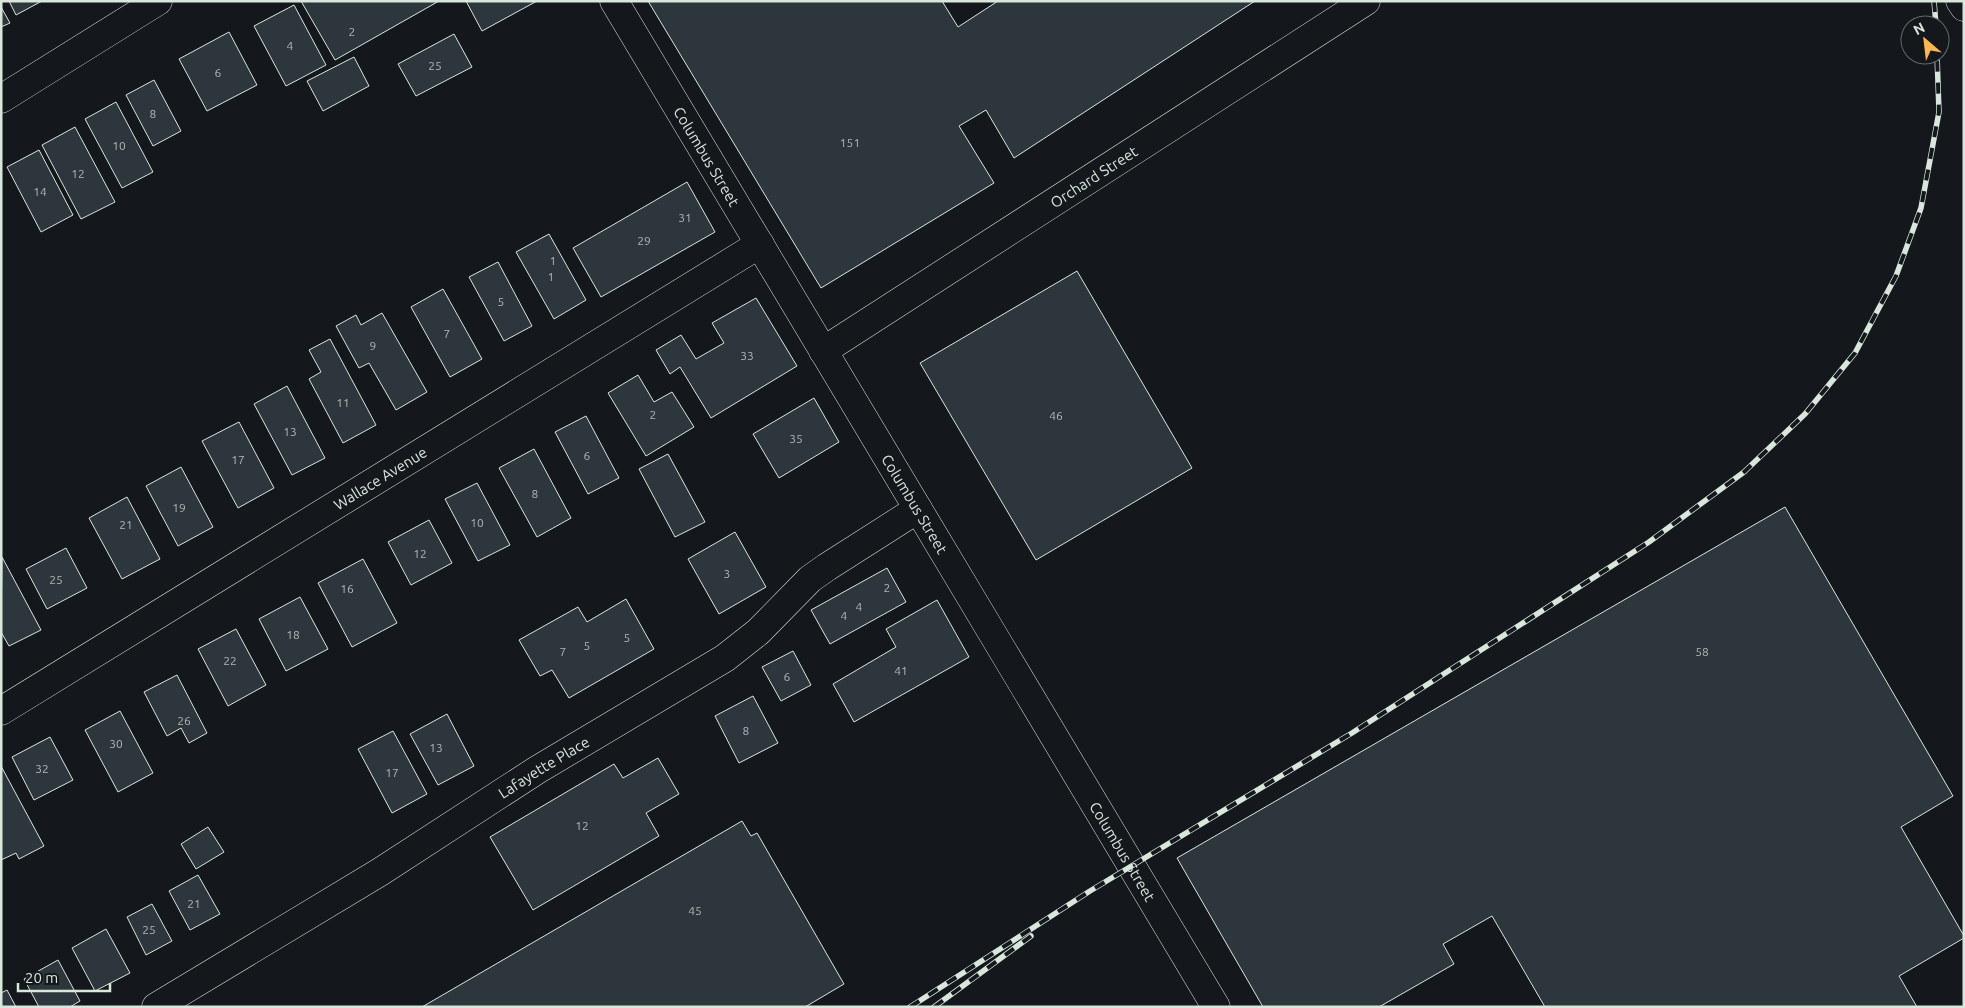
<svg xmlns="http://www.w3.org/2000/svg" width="1965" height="1008" font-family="Ubuntu,sans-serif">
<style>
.building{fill:#2c363c;stroke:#d8e6dc}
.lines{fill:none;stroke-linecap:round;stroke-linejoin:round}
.minor-casing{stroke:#d8e6dc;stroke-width:29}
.tertiary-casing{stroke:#d8e6dc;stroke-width:29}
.minor{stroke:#14181c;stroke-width:28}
.tertiary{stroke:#14181c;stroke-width:28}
.rail-casing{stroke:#d8e6dc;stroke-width:5.5}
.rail{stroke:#14181c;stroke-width:4;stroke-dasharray:11;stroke-linecap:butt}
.labels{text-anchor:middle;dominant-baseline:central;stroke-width:4;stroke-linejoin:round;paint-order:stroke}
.number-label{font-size:12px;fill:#adbab4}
.street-label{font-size:15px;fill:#d8e6dc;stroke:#14181c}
</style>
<rect width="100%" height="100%" fill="#14181c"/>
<path class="building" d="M9,1H42L16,15Z
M301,1H439L335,60Z
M466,1H537L482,31Z
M648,1H942L958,27L998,1H1255L1014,158L986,110L959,126L994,183L821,288Z
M294,5L326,65L286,86L254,26Z
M1,7L10,23L1,27Z
M229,32L257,85L207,111L179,59Z
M454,34L472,67L416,96L398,64Z
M354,57L369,86L323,111L307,81Z
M154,80L181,131L153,146L126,95Z
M116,102L153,172L122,188L85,119Z
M75,127L115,202L81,219L42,145Z
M39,150L73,215L41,232L7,167Z
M687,182L715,232L601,297L573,248Z
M549,234L586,300L554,319L516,252Z
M498,262L532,326L504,341L469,277Z
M1077,271L1192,468L1036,560L920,363Z
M443,289L482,359L450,377L411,307Z
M756,298L797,366L711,418L680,367L670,374L656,350L681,335L696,359L724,343L712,323Z
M382,313L427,392L396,410L369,363L359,368L336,326L356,315L361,325Z
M330,339L376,425L343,443L309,379L321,372L309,350Z
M638,375L654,402L672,392L694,427L646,456L608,393Z
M287,386L325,458L292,475L254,404Z
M814,398L839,442L779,478L753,434Z
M586,416L619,478L588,494L555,432Z
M239,422L274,488L238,508L202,441Z
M534,449L571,518L537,537L499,468Z
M668,454L705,522L675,537L639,469Z
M181,467L213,527L178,546L146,486Z
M477,483L510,545L478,561L445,499Z
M127,497L160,559L122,579L89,518Z
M1785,507L1953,796L1901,827L1964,936V938L1899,976L1917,1007H1545L1492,916L1443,944L1454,964L1379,1007H1263L1177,858Z
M429,520L452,563L411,585L388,542Z
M735,532L766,587L719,614L688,559Z
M66,548L87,588L47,609L26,569Z
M2,557L41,630L9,646L1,632Z
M363,559L397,623L352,647L318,583Z
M887,568L906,602L830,644L811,610Z
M300,597L328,649L286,671L259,619Z
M626,599L654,649L569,698L552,670L540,676L519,640L578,607L587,622Z
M937,600L969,657L854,722L833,684L896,647L886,629Z
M236,629L266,685L228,706L198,649Z
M793,651L811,685L781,701L762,667Z
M177,675L207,733L189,743L181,728L167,736L144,692Z
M753,696L778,743L739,763L715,716Z
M120,711L153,773L118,792L85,730Z
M447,714L474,766L438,785L410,734Z
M393,731L427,794L392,813L358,749Z
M50,737L73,780L34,800L12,757Z
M658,758L679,794L646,813L659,836L533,910L490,837L614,764L623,778Z
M1,766L44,846L19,859L16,853L1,860Z
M742,821L751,836L757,833L844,984L805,1007H422Z
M208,827L224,852L196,869L181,844Z
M198,875L220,914L190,930L169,891Z
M152,904L172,941L146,955L127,917Z
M106,929L130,973L95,991L72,948Z
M58,960L80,1001L70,1007H39L24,979Z
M7,990L16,1007H1V993Z"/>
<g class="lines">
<defs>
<g id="minor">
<path d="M1960,1L1964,7"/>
<path d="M1,99L158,1"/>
<path id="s1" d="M823,351L1366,1"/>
<path id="s2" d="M1,711L760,244"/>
<path id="s3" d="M156,1007L380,872L537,770L725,658L758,632L810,579L827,567L918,509"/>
</g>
<g id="tertiary">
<path id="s4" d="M614,1L1216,1007"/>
</g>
</defs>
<use href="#minor" class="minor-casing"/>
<use href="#tertiary" class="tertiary-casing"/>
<use href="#minor" class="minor"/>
<use href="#tertiary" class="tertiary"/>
<defs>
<path id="rail" d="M1934,1L1936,25
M910,1007L1090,891L1352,733L1649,542L1744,472L1805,414L1855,353L1896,276L1921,208L1939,112L1937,55
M934,1007L1031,936"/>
</defs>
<use href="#rail" class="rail-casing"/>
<use href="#rail" class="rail"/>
</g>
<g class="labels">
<g class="number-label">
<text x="352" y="31">2</text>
<text x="290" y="45">4</text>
<text x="435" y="65">25</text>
<text x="218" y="72">6</text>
<text x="153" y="113">8</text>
<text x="850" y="142">151</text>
<text x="119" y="145">10</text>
<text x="78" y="173">12</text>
<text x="40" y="191">14</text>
<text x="685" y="217">31</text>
<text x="644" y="240">29</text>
<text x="553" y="260">1</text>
<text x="551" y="276">1</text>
<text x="501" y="301">5</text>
<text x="447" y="333">7</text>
<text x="373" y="345">9</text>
<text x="747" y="355">33</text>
<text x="343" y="402">11</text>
<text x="653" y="414">2</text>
<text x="1056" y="415">46</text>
<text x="290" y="431">13</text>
<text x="796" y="438">35</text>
<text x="587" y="455">6</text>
<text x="238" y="459">17</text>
<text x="535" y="493">8</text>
<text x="179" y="507">19</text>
<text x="477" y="522">10</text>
<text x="126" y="524">21</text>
<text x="420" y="553">12</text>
<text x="727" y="573">3</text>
<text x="56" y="579">25</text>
<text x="887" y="587">2</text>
<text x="347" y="588">16</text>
<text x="859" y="606">4</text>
<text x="844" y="615">4</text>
<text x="293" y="634">18</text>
<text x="627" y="637">5</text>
<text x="587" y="645">5</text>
<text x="563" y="651">7</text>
<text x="1702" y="651">58</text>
<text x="230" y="660">22</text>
<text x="901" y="670">41</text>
<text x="787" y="676">6</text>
<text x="184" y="720">26</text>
<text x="746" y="730">8</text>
<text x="116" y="743">30</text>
<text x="436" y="747">13</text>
<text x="42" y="768">32</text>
<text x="392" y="772">17</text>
<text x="582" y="825">12</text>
<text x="194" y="903">21</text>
<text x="695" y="910">45</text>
<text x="149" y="929">25</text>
</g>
<g class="street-label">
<text stroke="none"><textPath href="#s4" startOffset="181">Columbus Street</textPath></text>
<text stroke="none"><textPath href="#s1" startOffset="322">Orchard Street</textPath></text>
<text stroke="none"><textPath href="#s2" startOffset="445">Wallace Avenue</textPath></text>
<text stroke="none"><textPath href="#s4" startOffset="586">Columbus Street</textPath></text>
<text stroke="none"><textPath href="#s3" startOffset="456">Lafayette Place</textPath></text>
<text stroke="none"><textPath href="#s4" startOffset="991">Columbus Street</textPath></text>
</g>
</g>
<rect width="1965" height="1008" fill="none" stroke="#d8e6dc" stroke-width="5"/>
<g transform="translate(1925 40) rotate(332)"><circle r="24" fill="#14181c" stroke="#626a69"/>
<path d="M0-4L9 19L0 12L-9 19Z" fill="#ffb74d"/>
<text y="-8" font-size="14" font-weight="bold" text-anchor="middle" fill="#d8e6dc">N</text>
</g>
<path d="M18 983v8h92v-8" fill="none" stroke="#d8e6dc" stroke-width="2.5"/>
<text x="25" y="983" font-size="15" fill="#d8e6dc" stroke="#14181c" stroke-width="4" paint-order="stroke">20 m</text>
</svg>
